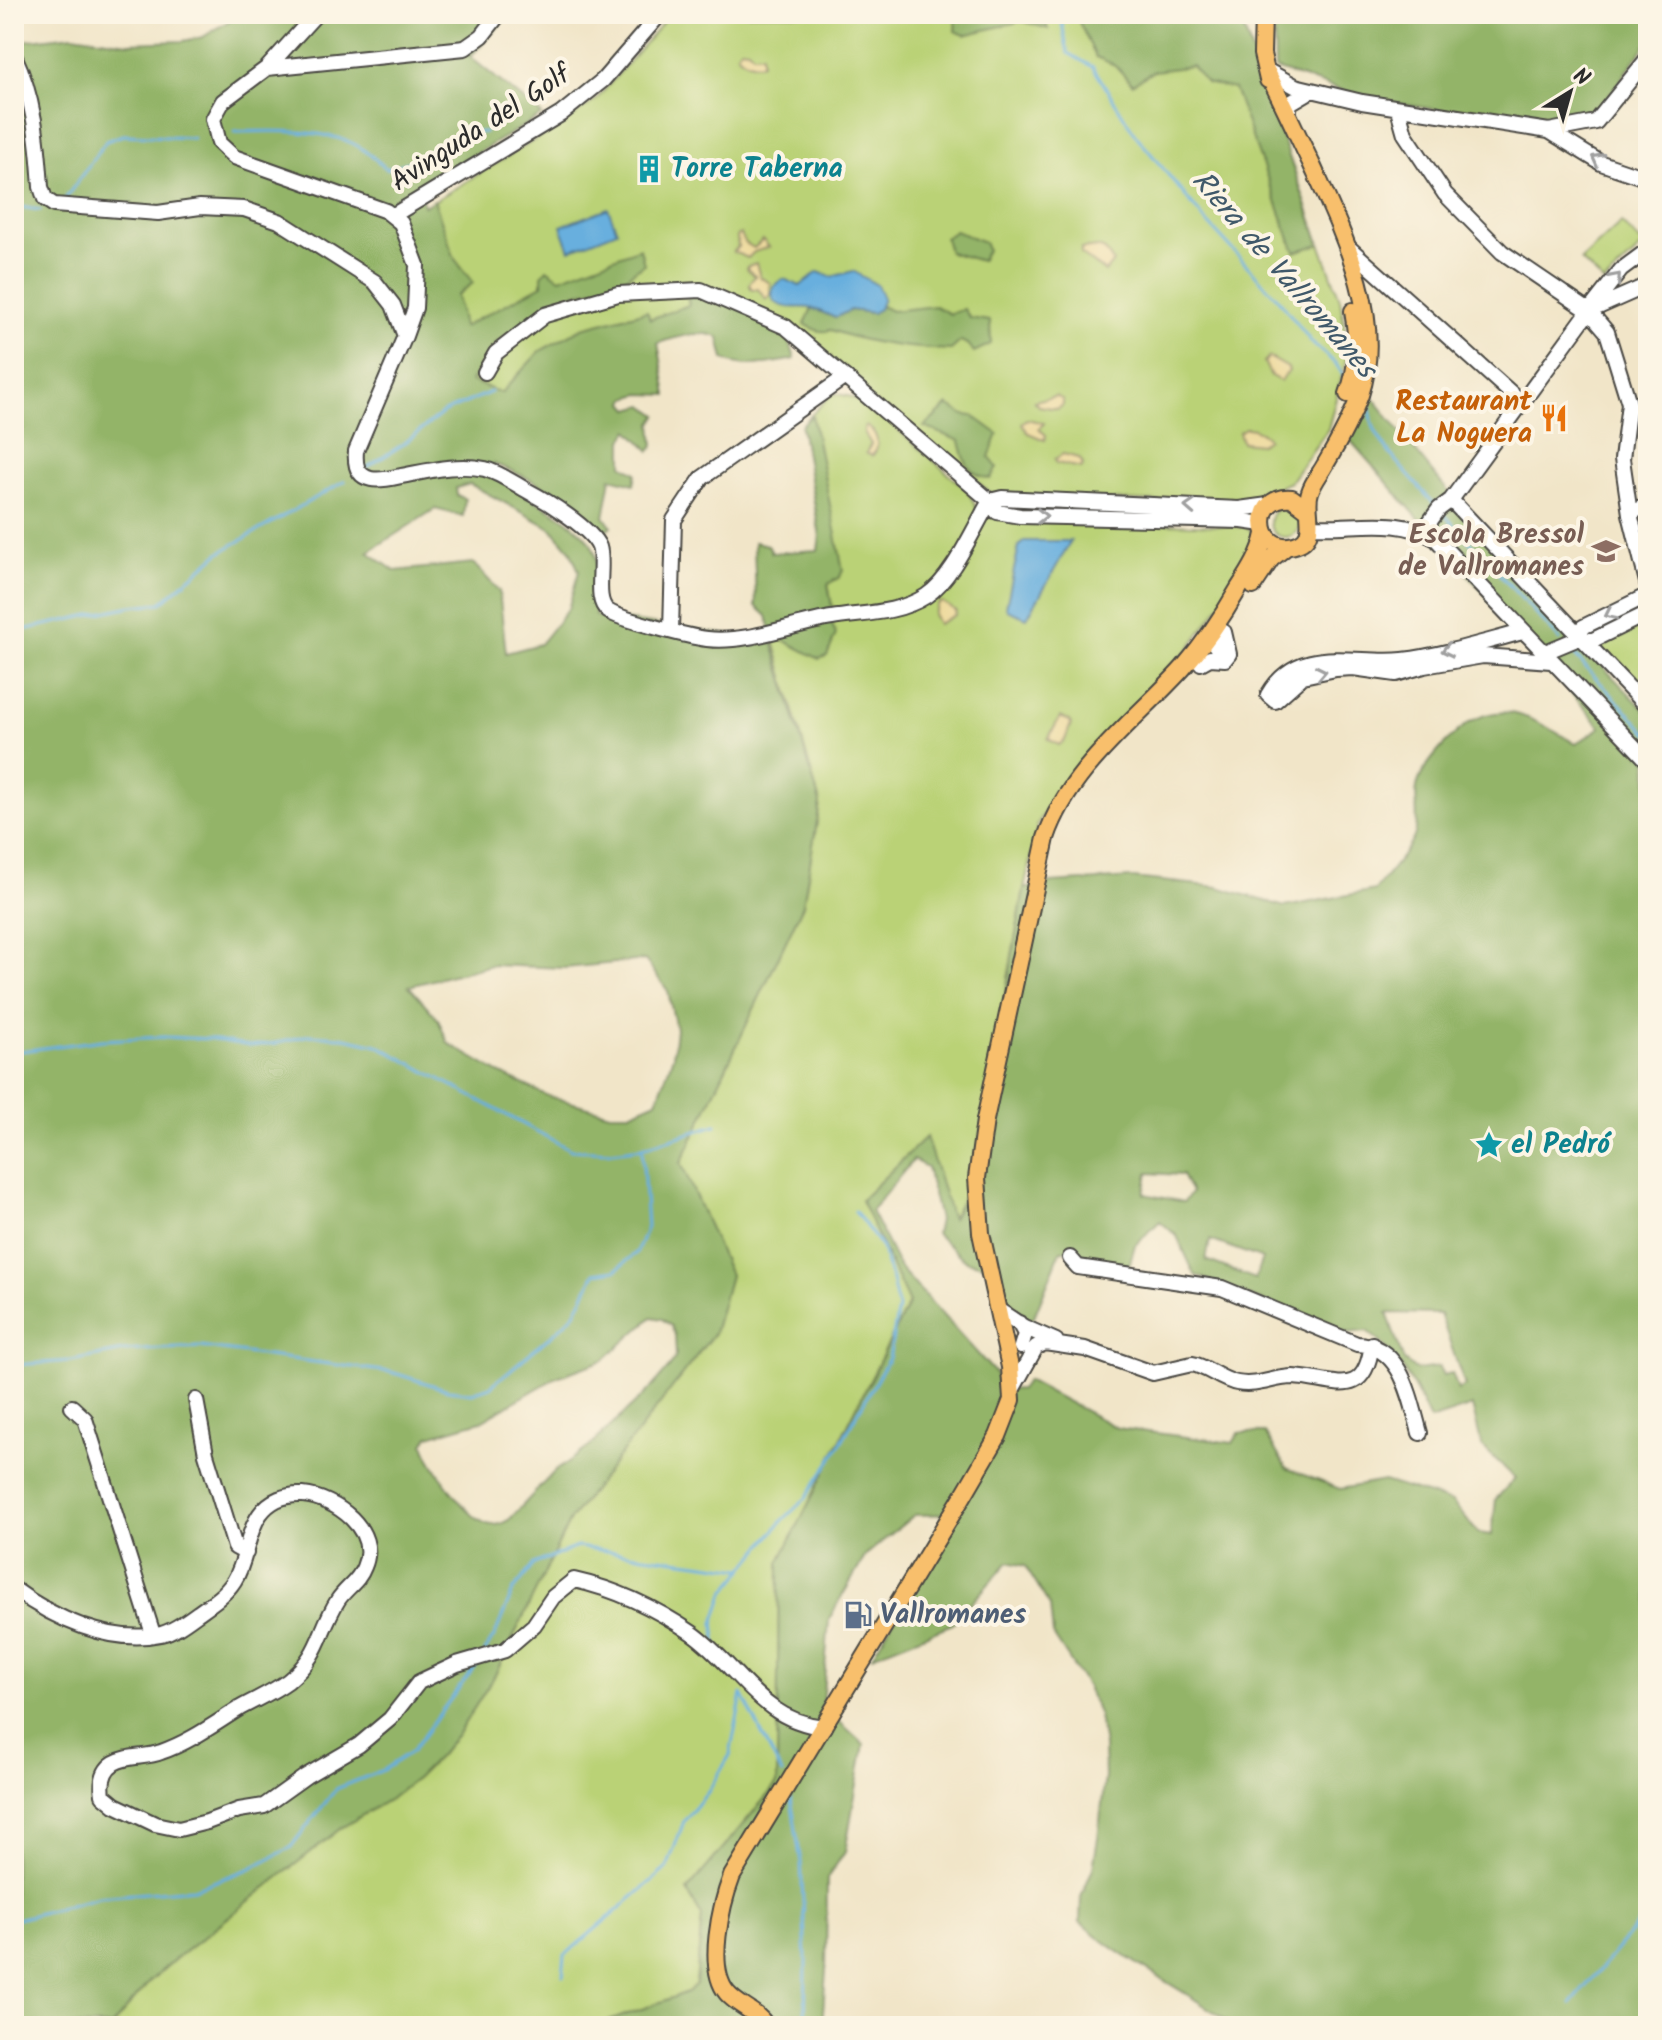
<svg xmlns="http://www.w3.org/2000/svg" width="1662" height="2040" font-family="Kalam,sans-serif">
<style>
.green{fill:#bad276;stroke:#727e50;stroke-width:2}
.forest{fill:#93b467;stroke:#5f7049;stroke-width:2;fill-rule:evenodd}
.sand{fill:#eeda9e;stroke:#8c8264;stroke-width:2}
.water{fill:#67afde;stroke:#496d84;stroke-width:2}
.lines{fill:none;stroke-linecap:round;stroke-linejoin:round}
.stream{stroke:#67afde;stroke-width:3}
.minor-casing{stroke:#494743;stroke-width:18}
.major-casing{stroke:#494743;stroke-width:20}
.minor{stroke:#fff;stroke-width:14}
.major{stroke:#f8bf6c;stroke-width:16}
.oneway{stroke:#a0a0a0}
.labels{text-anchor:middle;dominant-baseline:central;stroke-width:8;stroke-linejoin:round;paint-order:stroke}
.street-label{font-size:28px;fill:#2b2b2b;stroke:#fcf5e5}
.culture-label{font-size:28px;font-weight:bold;fill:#0d838f;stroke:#fcf5e5;text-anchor:start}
.food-label{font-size:28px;font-weight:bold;fill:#c56008;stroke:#fcf5e5;text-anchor:end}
.education-label{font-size:28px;font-weight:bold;fill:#785e54;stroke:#fcf5e5;text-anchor:end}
.service-label{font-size:28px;font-weight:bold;fill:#4e5e75;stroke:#fcf5e5;text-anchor:start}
.water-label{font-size:30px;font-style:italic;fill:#40596a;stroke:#fcf5e5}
</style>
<rect width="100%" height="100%" fill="#fcf5e5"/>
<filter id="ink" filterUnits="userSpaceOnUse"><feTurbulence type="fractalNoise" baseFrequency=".0125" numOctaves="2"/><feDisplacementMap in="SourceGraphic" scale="16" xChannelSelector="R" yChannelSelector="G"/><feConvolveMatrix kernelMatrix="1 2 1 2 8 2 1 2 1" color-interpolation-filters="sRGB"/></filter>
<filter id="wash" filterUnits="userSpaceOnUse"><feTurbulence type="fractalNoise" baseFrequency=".006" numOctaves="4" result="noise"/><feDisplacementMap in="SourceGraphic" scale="32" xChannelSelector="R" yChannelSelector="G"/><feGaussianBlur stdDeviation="1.8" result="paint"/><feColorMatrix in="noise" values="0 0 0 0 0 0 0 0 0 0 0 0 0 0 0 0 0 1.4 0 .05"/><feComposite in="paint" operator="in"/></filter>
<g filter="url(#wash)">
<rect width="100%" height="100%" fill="#f1e5c8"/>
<path class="green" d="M670,14H1249L1244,30L1340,299L1348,352L1328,429L1290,482L1256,497L1251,505L1003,496L990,492L790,337L714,302L508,402L460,387L424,207L558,126L596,100Z
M1621,223L1644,245L1604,283L1581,260Z
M832,393L848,396L871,406L967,490L977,509L989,517L1245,527L1252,531L1254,545L1233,587L1187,651L1068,775L1038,823L1024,889L973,1178L951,1220L926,1137L861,1200L909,1302L779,1563L777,1784L687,1891L702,1916L696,1984L688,1992L596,2026H112L150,1981L173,1961L341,1828L393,1797L417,1778L439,1756L459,1732L495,1675L570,1520L714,1333L730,1275L681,1163L803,905L820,803L772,634L833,612L801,426Z
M1270 522a15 15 0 1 1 30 0a15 15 0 1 1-30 0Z
M1648,623V700L1598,649Z"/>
<path class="forest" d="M240,14H510L470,57L542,115L418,188L424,206L434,200L455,259L473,283L457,295L463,327L542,285V275L547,269L560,278L640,248L644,264L618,283L554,299L495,344L471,381L501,393L540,351L582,328L647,311L650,319L689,305L687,295L701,292L786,329L795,359C774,363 743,370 724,359L719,338C702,328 676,338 658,343L667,395L640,394L627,398L625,403L630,409L644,405L658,415L652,423L654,446L650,451L629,430L623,440V465L636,473L634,484L611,478L604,517L612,526L604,531C590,526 587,516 575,506C559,493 515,471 494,464L492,477C518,492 582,521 593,548C602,568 596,596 595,616L772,641L820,803L803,905L681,1163L730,1275L714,1333L570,1520L495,1675L459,1732L439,1756L417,1778L393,1797L341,1828L173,1961L150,1981L112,2026H14V42L73,35L128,43L183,41L203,37ZM470,484L551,528L570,550L579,571L568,609L540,644L506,653L499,591L473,563L395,571L368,552L435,509L463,516L465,499L457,495L456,488ZM645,960L668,991L676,1029L673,1056L657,1101L630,1113H610L548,1096L499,1073L448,1043L438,1019L409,986L491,965L565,968ZM652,1317L662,1319L671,1326L675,1335L676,1356L671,1365L652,1387L589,1447L553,1473L510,1519C505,1522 499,1526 492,1525C470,1524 429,1464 424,1444L429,1436L481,1421L557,1377L604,1360Z
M966,14H1043L1048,29L1022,21L965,35L955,31L956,20Z
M1075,14H1249L1244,30L1320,244L1295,252L1234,89L1206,83L1192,66L1154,71L1132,84L1115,65L1096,57Z
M1274,14H1648V42L1605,101L1584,117L1551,122L1493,119L1366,98L1275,69Z
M955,231L984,242L987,250L981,261L949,252L945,238Z
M881,306L891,311L935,306L950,314L964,309L970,318L990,321L991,344L974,352L969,345L961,341L951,350C911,348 872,345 834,331C825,328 832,332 822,331C816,331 810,327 805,324L812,308L835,318L850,310L872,313Z
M1372,396C1459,509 1548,612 1648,713V821L1641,831L1638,885L1648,888V2026H1234C1184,1988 1127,1964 1080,1922L1081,1897L1093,1868L1098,1838L1105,1777L1104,1746L1099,1716L1087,1687L1053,1635L1050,1606L1025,1566L1008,1562L953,1624L872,1656L958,1514L914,1515L866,1555L829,1619L822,1706L864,1744L845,1852L827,1878L826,1970L822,2026H596L688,1992L696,1984L702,1916L687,1891L777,1784L779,1563L909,1303L861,1200L926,1137L952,1219L973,1178L1024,889L1050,883L1133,878L1218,887L1285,907L1375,890C1387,874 1403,858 1412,841C1421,826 1414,803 1417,787C1420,772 1433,757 1443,746C1492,692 1522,712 1576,744L1601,727L1350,440ZM913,1160L927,1167L939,1220L936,1234L966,1261L996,1268L1005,1297L1031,1324L1061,1250H1076L1086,1262L1129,1266L1135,1245L1160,1221L1177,1236L1195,1275L1346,1333L1367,1331C1398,1354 1414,1384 1430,1420L1472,1406L1482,1446L1515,1478L1496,1499L1492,1535L1478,1533L1452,1502L1384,1481L1340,1489L1286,1468L1265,1433H1239L1233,1443L1117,1428L1027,1380L1020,1389L998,1390L996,1374L899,1267L871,1211ZM1148,1173L1182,1175L1191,1193L1184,1202L1144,1194ZM1210,1240L1263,1259L1255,1279L1206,1260ZM1387,1313L1440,1314L1465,1386L1458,1390L1452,1373L1443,1375L1439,1367L1417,1370L1404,1361Z
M948,405L964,415L973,416L998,434L989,457L997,467L990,479C966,473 965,462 960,441L924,427Z
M812,415L843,570L840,577L828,584L833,612L828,614L836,634L827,656L819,659L772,634L767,616L756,606L754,542L768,545L772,553L818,550L820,535L801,426Z"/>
<path class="sand" d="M741,48L748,49L753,54H762V63C755,66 740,60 737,53Z
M741,234L744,242L754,248L763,240L769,247L754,252L748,258L733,252L738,247L737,236Z
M1098,247L1105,250L1113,262L1105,272L1081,254V249Z
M756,263L760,277L770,283V295L766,299L758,289L752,290L749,284L755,276L747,269L748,266Z
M1269,357L1288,368L1289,371L1280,381L1271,376L1264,362Z
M1056,396L1063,400V405L1058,409L1039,406L1034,401Z
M1027,419L1044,423L1039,429L1046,435L1045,440L1028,433L1022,423Z
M865,426C878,431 881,446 872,456L866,453L871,444L864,433Z
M1245,428C1253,427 1264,433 1268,439L1260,444L1242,442L1239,432Z
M1063,454L1079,458L1083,464L1082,468L1057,463L1055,459Z
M942,602L956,611L955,615L938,624L933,614L938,603Z
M1060,717L1068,720L1071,724L1065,740L1059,745L1048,739Z"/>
<path class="water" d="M608,208L617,231L570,250L561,226Z
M853,271L877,285L883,298L879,309L872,313L850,310L835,318C828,315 819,310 811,308C801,306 787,310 778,304C767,296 773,283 784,279L800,286L818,272L831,277Z
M1024,541H1071L1027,618L1007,610L1006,607L1019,546Z"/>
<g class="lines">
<path class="stream" d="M1060,14L1068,53L1093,67L1135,134L1204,219L1278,299L1313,344L1336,364L1346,380
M235,132C270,131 320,129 352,143C365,149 377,161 387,169L410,162L459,134L485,132
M65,199L106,141L123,135L193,138
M14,206L40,210
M1366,400C1372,409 1370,420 1375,430C1390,459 1414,480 1435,505
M366,468L402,445L444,412L491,392
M1443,513L1560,640
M14,632L131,606L161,603L219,553L345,481
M1568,648L1648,734
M14,1052L102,1040L164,1037L211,1039L250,1046L277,1043L309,1035L341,1037L377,1045L571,1150L612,1152L642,1148L716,1125
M14,1365L71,1361L124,1351L200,1347L391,1372L448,1390L472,1393L490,1387L560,1328L575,1313L595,1273L616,1270L637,1252L647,1227L642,1148
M717,1647L714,1623L724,1593L783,1520L805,1499L834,1455L889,1358L898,1308L892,1280L882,1248L855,1211
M485,1651L494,1637L513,1591L534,1564L577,1547L743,1569
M742,1694L782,1774
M791,1799L801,1862L806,1959L805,2026
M14,1920L99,1897L194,1889L249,1869L290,1848L336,1789L383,1770L412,1751L476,1665
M563,1976L565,1955L667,1868L684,1821L708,1792L730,1755L742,1694
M1571,2004L1648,1912"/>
</g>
</g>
<g filter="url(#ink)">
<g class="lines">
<defs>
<path id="minor" d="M14,55C34,97 38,141 41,187L45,199L54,205L158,213L200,207L244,209L279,221L375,282L393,305L405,336L356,451C355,463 356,476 371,479C380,481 392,478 401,476C428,471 458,463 485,469C500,473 515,484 528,491C547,501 591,528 599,547C605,565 593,600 608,611C619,619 690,637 707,639C746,644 793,624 832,618C863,613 898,614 926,596C953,578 973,529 990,501L786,327L701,290L618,294L545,315L496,353L485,372
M267,68L316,14
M1266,70L1295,86L1362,102L1549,131L1596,122L1648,58
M1398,109L1405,134L1445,194L1502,252L1589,311L1607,332L1629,403L1622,459L1630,514L1648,586
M1288,115L1290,103L1312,90
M1549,131L1601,163L1648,179
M392,216L561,114L603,80L660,14
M1347,246L1521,402
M1592,307L1621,270L1648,250
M405,336L415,308L417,265L401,223L386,211L234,157L219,143L213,119L223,101L267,68L465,48L482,36L499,14
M1451,500L1648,708
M1630,514L1648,504
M1263,524L1242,521L1020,516L997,512L990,501L1002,498L1239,509L1268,505
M1310,526C1355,529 1396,515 1436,539L1648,761
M1423,531L1439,509L1451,500L1589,311L1648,285
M671,630L674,520L702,478L845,377
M1210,632L1215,645L1225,659
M1224,632L1229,654L1225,659
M1523,632C1484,642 1443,655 1403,660C1355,665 1298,642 1268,695L1275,701L1303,676L1336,669L1353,668L1396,674L1424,666L1483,656L1551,661
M1579,638L1583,627L1648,595
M1543,653L1579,638L1593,640L1648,613
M1201,663L1210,658L1225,659
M1070,1258L1078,1267L1222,1288L1357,1344C1402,1345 1410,1398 1420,1433
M997,1309L1024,1327L1056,1341
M1019,1323L1025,1334L1021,1347
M1012,1390L1036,1347L1045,1343L1085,1349L1153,1373L1192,1364C1206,1366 1221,1380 1237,1383C1257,1387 1274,1377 1293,1377C1334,1379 1364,1403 1372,1344
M196,1400L206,1454L235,1547L246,1553
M72,1407L85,1419L153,1634
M14,1589C53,1618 110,1645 161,1634C174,1631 187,1621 198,1613C211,1604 225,1595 234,1581C247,1561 246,1534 260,1514C270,1500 286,1494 303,1495C335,1498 380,1530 364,1567C359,1581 346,1588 338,1600C318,1632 321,1654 288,1681C273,1692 256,1699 240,1708C214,1724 190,1742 161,1752C147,1758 127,1755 114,1763C103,1770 101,1782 103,1795L115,1805L155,1824L179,1829L207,1822L239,1810L264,1806L306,1776L359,1745L390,1719L419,1682L457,1664L505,1650L534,1625L553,1597L574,1580C615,1589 657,1609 692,1633C739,1666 760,1721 824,1727"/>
<path id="major" d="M1263,14L1262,54L1268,80
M1266,70C1282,101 1296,132 1311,163C1342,231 1386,319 1360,395C1351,420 1338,443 1325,465C1320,474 1313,482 1310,492C1303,511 1323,542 1289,546C1256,550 1252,494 1292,498L1308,510
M1348,394C1359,366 1358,340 1353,311
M1253,586L1271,559L1286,547
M766,2026C757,2011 739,2007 727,1993C706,1968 721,1905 732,1876L963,1496L998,1436L1012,1400L1010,1367L981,1233L977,1178L985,1120L1046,838C1069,769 1135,721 1183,668C1204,644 1223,616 1239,588C1250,571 1261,554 1265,534"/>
</defs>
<use href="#minor" class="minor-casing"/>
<use href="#major" class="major-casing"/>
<use href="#minor" class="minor"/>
<use href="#major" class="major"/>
</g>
<defs><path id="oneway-chevron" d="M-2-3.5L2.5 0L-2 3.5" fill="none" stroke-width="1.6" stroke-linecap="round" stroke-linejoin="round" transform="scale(2)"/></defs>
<g class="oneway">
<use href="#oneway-chevron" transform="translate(1597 159) rotate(-152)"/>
<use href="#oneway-chevron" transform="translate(1616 278) rotate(-49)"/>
<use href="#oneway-chevron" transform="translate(1190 507) rotate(-177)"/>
<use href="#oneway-chevron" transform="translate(1042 516) rotate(1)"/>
<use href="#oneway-chevron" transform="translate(1610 614) rotate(154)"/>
<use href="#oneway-chevron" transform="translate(1447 650) rotate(168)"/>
<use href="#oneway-chevron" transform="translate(1321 672) rotate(-12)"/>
</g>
</g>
<defs>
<symbol id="building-bare" viewBox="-9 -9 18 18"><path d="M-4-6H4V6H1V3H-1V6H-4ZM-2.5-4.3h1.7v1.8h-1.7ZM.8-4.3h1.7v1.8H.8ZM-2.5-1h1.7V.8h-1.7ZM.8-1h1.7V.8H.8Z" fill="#0f9aa8" stroke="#fcf5e5" stroke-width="2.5" paint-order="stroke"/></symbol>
<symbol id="restaurant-bare" viewBox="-9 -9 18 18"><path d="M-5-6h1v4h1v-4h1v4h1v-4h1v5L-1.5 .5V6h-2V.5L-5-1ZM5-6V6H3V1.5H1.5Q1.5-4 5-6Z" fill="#e8710a" stroke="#fcf5e5" stroke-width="2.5" paint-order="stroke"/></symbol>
<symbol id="school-bare" viewBox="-9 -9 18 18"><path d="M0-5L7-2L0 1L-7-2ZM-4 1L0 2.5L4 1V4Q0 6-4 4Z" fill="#8d6e63" stroke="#fcf5e5" stroke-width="2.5" paint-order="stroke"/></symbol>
<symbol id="sight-bare" viewBox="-9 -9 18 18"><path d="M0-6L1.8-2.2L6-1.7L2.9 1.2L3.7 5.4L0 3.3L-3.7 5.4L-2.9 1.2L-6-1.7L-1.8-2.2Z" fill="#0f9aa8" stroke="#fcf5e5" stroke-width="2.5" paint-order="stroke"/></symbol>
<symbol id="fuel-bare" viewBox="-9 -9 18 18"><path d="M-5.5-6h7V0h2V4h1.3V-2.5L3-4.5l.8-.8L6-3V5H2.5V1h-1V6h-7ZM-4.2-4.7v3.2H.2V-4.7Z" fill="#5c6f8a" stroke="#fcf5e5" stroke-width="2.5" paint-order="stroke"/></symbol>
</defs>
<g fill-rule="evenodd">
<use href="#building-bare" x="629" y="149" width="40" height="40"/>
<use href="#restaurant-bare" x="1534" y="398" width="40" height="40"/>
<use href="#school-bare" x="1586" y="531" width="40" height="40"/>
<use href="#sight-bare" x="1469" y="1125" width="40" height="40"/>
<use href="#fuel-bare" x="838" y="1595" width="40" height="40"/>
</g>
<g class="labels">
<g class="street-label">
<text transform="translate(481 129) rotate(-33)">Avinguda del Golf</text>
</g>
<g class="culture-label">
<text x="671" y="169">Torre Taberna</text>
<text x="1511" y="1145">el Pedró</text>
</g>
<g class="food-label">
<text x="1532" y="402">Restaurant<tspan x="1532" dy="32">La Noguera</tspan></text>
</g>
<g class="education-label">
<text x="1584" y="535">Escola Bressol<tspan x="1584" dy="32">de Vallromanes</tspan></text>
</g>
<g class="service-label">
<text x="880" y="1615">Vallromanes</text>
</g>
<g class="water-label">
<text transform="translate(1283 275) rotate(49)">Riera de Vallromanes</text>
</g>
</g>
<rect width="1662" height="2040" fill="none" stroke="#fcf5e5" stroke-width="48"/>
<g transform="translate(1570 92) rotate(37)" stroke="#fcf5e5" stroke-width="6" paint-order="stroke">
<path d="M0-6L14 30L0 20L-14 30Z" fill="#2b2b2b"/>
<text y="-12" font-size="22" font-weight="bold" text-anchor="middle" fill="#2b2b2b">N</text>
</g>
</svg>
